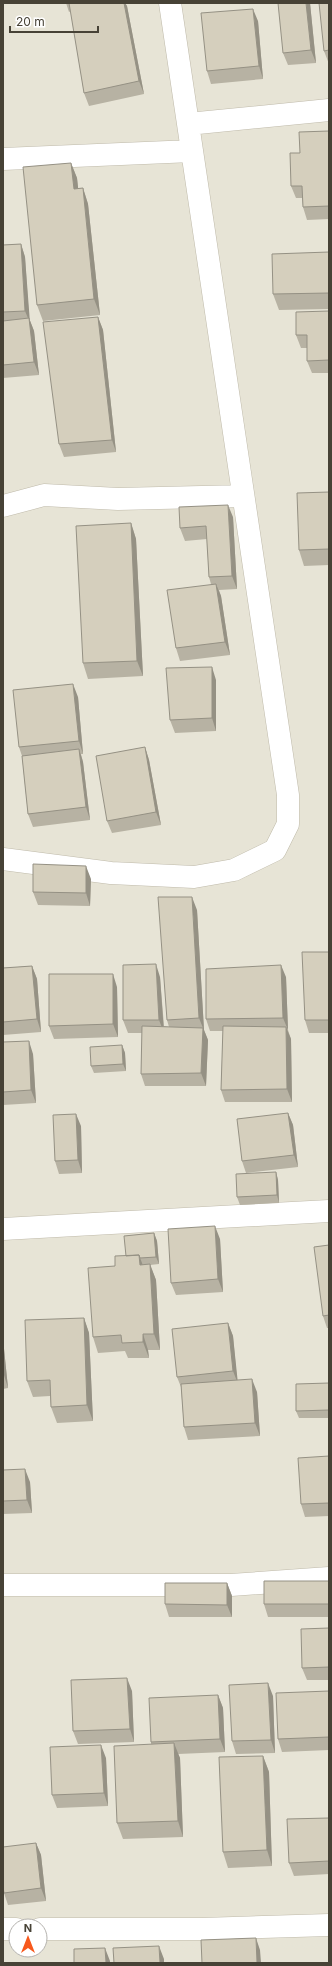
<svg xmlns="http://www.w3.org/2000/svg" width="332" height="1966" font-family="Inter,sans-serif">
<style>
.residential{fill:#e7e4d6;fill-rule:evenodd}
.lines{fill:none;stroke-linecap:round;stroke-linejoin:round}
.minor-casing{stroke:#bfbaaa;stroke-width:23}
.minor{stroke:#fff;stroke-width:22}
.wall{fill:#b7b2a3}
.shaded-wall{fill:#959184}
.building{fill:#d5cfbd;stroke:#959184}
</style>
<rect width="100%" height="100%" fill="#f4f1e8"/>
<path class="residential" d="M3,3H329V1963H3ZM16,1926H40V1950H16Z"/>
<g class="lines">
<defs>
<path id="minor" d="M188,124L329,110
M3,159L192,151
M3,506L44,495L118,499L243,496
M3,859L111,873L194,877L234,870L275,850L288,824V795L170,3
M3,1229L329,1211
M3,1585H231L329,1578
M3,1929H16
M40,1929H202L329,1925"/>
</defs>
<use href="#minor" class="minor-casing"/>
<use href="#minor" class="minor"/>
</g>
<path class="wall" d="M66,3H125L127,6L144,94L89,106L84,93L71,11L69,12Z
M310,3L316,63L288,65L283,53Z
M329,3V64L324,51Z
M258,21L263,79L211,84L207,71Z
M329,131V219L307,220L303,207L302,198H296L291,186L300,153Z
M71,163L77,178L78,188H83L88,204L100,315L43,321L37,305Z
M21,244L25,257L29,318L34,331L39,375L3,378V245Z
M329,252V309L279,310L273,294Z
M329,311V373H312L307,361V348H301L296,335Z
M98,317L103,330L116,452L64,457L59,444Z
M329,492V565L304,566L299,550Z
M233,517L237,589L219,590L221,596L230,655L180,661L176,648L211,584L209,577L207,539L185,541L180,528Z
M131,523L136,539L143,676L88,679L83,663Z
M216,680V731L175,733L170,720Z
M78,697L83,754H81L83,762L90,820L33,827L28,814L22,756L19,747Z
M145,747L149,760L161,825L112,833L107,821Z
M91,879L90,906L38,905L33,892Z
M197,910L204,1030L208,1040L206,1086H145L141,1074L142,1033H128L123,1020L160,977L164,1026L169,1027L167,1020Z
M329,952V1033H309L305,1020Z
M32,966L37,979L41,1032L3,1035V968Z
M286,977L288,1030L291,1039L292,1102H225L221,1090L223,1031H210L206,1019Z
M117,987L118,1037L54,1039L49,1026Z
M3,1042L33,1054L36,1103L3,1105Z
M122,1045L125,1053L126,1071L94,1073L91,1066Z
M288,1113L293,1125L298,1167L246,1173L242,1161Z
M81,1126L82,1173L59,1174L55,1161Z
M276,1172L278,1180L279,1203L240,1205L237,1197Z
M154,1233L157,1241L159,1264L150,1265L156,1280L160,1350H148L149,1358H128L125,1351L98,1353L93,1337L115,1266L126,1256Z
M220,1239L223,1292L176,1295L171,1283Z
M329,1245V1328H327L323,1316Z
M84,1318L89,1333L93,1421L57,1423L51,1407L50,1396L33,1397L27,1381Z
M228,1323L233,1336L237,1380L257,1392L260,1436L188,1440L184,1427L181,1387L177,1377Z
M3,1339L8,1388L3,1389Z
M329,1383V1418H299L296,1411Z
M329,1456V1516L305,1517L301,1504Z
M3,1470L30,1482L32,1513L3,1514Z
M329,1581V1617H268L264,1604Z
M227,1583L232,1596V1617H169L165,1604Z
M329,1628V1680H307L302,1668Z
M132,1691L134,1742L78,1744L73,1731Z
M329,1691V1750L282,1752L278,1739Z
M218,1695L223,1708L225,1752L178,1754L180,1758L183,1837L123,1839L117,1823L151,1744V1742Z
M273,1696L275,1753L236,1754L232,1741Z
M263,1756L269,1772L272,1866L228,1868L223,1852Z
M106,1758L108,1806L57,1808L52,1795Z
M329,1818V1874L294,1876L289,1863Z
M36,1843L41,1855L46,1901L8,1905L4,1893Z"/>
<path class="shaded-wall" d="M124,3H125L127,6L144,94L139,81Z
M306,3H310L316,63L311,50Z
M253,9L258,21L263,79L259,66Z
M71,163L77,178L80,205L74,189Z
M83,188L88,204L100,315L94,299Z
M21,244L25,257L30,323L25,311Z
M98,317L103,330L116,452L112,440Z
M29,318L34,331L39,375L34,362Z
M228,505L233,517L237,589L232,576Z
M131,523L136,539L143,676L137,661Z
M216,584L221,596L230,655L225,642Z
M212,667L216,680V731L212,718Z
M73,684L78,697L83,754L79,741Z
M145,747L149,760L161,825L156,812Z
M79,749L83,762L90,820L86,807Z
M86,866L91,879L90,906L86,893Z
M192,897L197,910L204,1030L208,1040L206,1086L201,1073L203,1028L199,1018Z
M156,964L160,977L164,1033L159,1020Z
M281,965L286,977L288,1030L283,1018Z
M32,966L37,979L41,1032L37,1019Z
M113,974L117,987L118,1037L113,1024Z
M286,1027L291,1039L292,1102L287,1089Z
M29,1041L33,1054L36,1103L31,1090Z
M122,1045L125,1053L126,1071L123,1064Z
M288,1113L293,1125L298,1167L294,1155Z
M76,1114L81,1126L82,1173L78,1160Z
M276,1172L278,1180L279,1203L277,1195Z
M215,1226L220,1239L223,1292L218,1279Z
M154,1233L157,1241L159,1264L156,1257Z
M139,1255L145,1271L140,1265Z
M150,1264L156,1280L160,1350L154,1334Z
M84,1318L89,1333L93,1421L87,1405Z
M228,1323L233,1336L238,1384L233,1371Z
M143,1334L148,1350L149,1358L143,1342Z
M3,1339L8,1388L4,1375L3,1369Z
M252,1379L257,1392L260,1436L255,1423Z
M25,1469L30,1482L32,1513L27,1500Z
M227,1583L232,1596V1617L227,1605Z
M127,1678L132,1691L134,1742L130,1729Z
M268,1683L273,1696L275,1753L271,1740Z
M218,1695L223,1708L225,1752L220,1739Z
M174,1743L180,1758L183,1837L178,1821Z
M101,1745L106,1758L108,1806L104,1793Z
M263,1756L269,1772L272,1866L267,1850Z
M36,1843L41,1855L46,1901L41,1888Z
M256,1938L260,1950L261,1963H257Z
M159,1946L164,1959V1963H160Z
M105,1948L110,1961V1963H106Z"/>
<path class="building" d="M69,3H124L139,81L84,93Z
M278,3H306L311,50L283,53Z
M319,3H329V50L324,51Z
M253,9L259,66L207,71L201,13Z
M329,131V206L303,207L302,186H291L290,153H300L299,132Z
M71,163L74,189L83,188L94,299L37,305L23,167Z
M21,244L25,311L3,312V245Z
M329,252V293L273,294L272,254Z
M329,311V360L307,361V335H296V312Z
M98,317L112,440L59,444L43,322Z
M29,318L34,362L3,365V321Z
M329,492V549L299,550L297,493Z
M228,505L232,576L209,577L206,526L180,528L179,507Z
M131,523L137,661L83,663L76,526Z
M216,584L225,642L176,648L167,590Z
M212,667V718L170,720L166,668Z
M73,684L79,741L19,747L13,690Z
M145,747L156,812L107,821L96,756Z
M79,749L86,807L28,814L22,756Z
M33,864L86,866V893L33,892Z
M158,897H192L199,1018L167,1020Z
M302,952H329V1020H305Z
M156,964L159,1020H123V965Z
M281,965L283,1018L206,1019V969Z
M32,966L37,1019L3,1022V968Z
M49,974H113V1024L49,1026Z
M142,1026L203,1028L201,1073L141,1074Z
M223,1026L286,1027L287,1089L221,1090Z
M29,1041L31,1090L3,1092V1042Z
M122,1045L123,1064L91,1066L90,1047Z
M288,1113L294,1155L242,1161L237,1119Z
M76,1114L78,1160L55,1161L53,1115Z
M276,1172L277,1195L237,1197L236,1174Z
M215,1226L218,1279L171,1283L168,1229Z
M154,1233L156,1257L140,1258L139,1255L126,1256L124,1236Z
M329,1245V1315L323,1316L314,1247Z
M139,1255L140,1265L150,1264L154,1334H143V1342L122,1343L121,1335L93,1337L88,1268L115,1266V1256Z
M84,1318L87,1405L51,1407L50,1380L27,1381L25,1320Z
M228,1323L233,1371L177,1377L172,1329Z
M252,1379L255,1423L184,1427L181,1384Z
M329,1383V1410L296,1411V1384Z
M329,1456V1503L301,1504L298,1458Z
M25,1469L27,1500L3,1501V1470Z
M264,1581H329V1604H264Z
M165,1583H227V1605L165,1604Z
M329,1628V1667L302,1668L301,1629Z
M127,1678L130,1729L73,1731L71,1680Z
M268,1683L271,1740L232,1741L229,1685Z
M329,1691V1737L278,1739L276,1693Z
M218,1695L220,1739L151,1742L149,1698Z
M174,1743L178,1821L117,1823L114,1746Z
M101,1745L104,1793L52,1795L50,1747Z
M263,1756L267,1850L223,1852L219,1757Z
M329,1818V1861L289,1863L287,1819Z
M36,1843L41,1888L4,1893L3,1887V1847Z
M256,1938L257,1963H202L201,1940Z
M159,1946L160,1963H114L113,1948Z
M105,1948L106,1963H74V1949Z"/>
<rect width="332" height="1966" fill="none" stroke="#474236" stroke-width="8"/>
<g transform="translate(28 1938)"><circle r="19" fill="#ffffff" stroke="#b5b3af"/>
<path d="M0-3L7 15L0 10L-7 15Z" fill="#f7581c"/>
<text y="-6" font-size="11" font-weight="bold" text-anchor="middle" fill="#474236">N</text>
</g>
<path d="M10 26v6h88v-6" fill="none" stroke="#474236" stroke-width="2"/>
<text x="16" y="26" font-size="12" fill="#474236" stroke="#ffffff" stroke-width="3" paint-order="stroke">20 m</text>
</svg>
